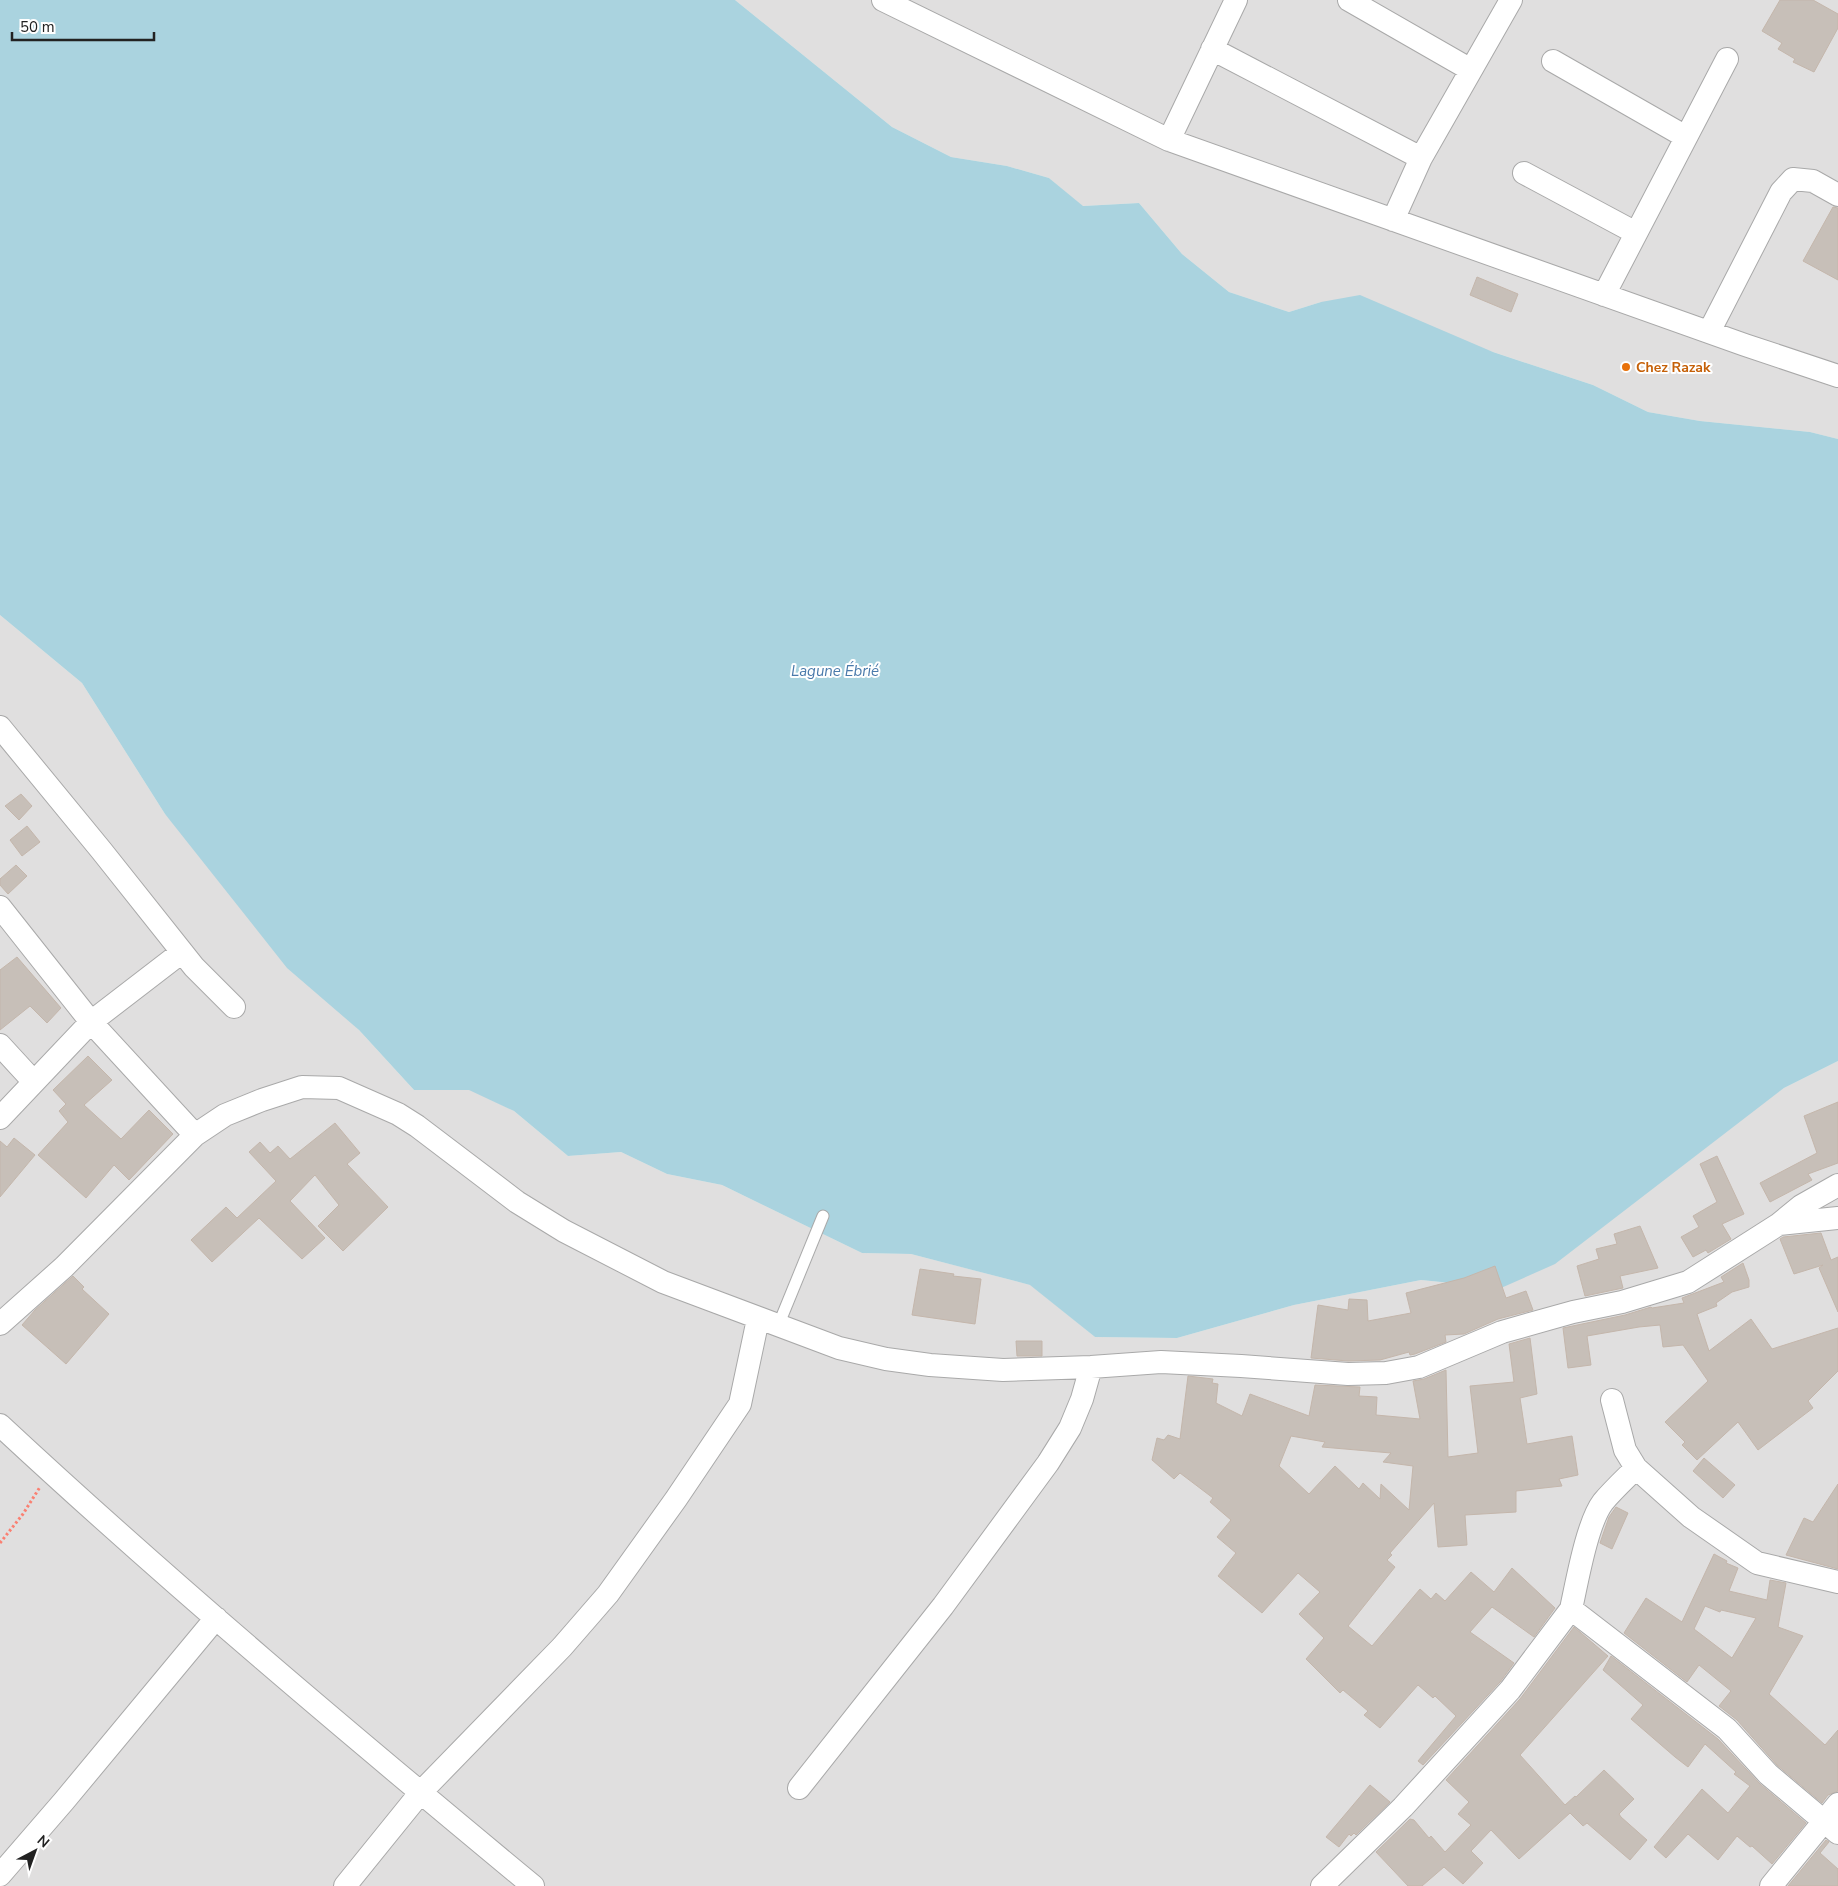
<svg xmlns="http://www.w3.org/2000/svg" width="1838" height="1886" font-family="'Nunito Sans',sans-serif">
<style>
.residential{fill:#e0dfdf}
.water{fill:#aad3df}
.building{fill:#c7bfb8;stroke:#c4b6ab;fill-rule:evenodd}
.lines{fill:none;stroke-linecap:round;stroke-linejoin:round}
.service-casing{stroke:#a9a9a9;stroke-width:13}
.minor-casing{stroke:#a9a9a9;stroke-width:24}
.path{stroke:#fa8072;stroke-width:3;stroke-dasharray:2.5 2.5;stroke-linecap:butt}
.service{stroke:#fff;stroke-width:11}
.minor{stroke:#fff;stroke-width:22}
.food-dot{fill:#e8710a;stroke:#fff;stroke-width:2}
.labels{text-anchor:middle;dominant-baseline:central;stroke-width:4;stroke-linejoin:round;paint-order:stroke}
.food-label{font-size:14px;font-weight:bold;fill:#c56008;stroke:#fff;text-anchor:start}
.water-label{font-size:15px;font-style:italic;fill:#4a7aab;stroke:#fff}
</style>
<rect width="100%" height="100%" fill="#f2efe9"/>
<path class="residential" d="M735,0H1838V439L1810,432L1700,421L1648,412L1593,385L1493,352L1321,302L1289,312L1229,292L1182,254L1139,203L1082,206L1049,178L1007,166L951,157L892,127Z
M0,615L82,683L165,814L359,1030L414,1090L469,1089L514,1111L568,1156L621,1152L667,1174L722,1185L862,1253L911,1254L1031,1285L1095,1337L1177,1338L1294,1305L1421,1280L1501,1288L1784,1088L1838,1061V1886H0Z"/>
<path class="water" d="M0,0H735L892,127L951,157L1007,166L1049,178L1083,206L1139,203L1182,254L1229,292L1289,312L1321,302L1360,295L1493,352L1593,385L1648,412L1700,421L1810,432L1838,439V1061L1784,1088L1555,1264L1501,1288L1421,1280L1294,1305L1177,1338L1095,1337L1030,1285L911,1254L862,1253L722,1185L667,1174L621,1152L568,1156L514,1111L469,1090H414L359,1030L287,968L165,814L82,683L0,615Z"/>
<path class="building" d="M1780,0H1813L1838,14V28L1814,72L1793,62L1795,59L1778,49L1782,43L1762,31Z
M1833,207L1838,208V280L1803,261Z
M1477,277L1518,294L1511,312L1470,295Z
M21,794L32,806L19,820L5,806Z
M27,826L40,842L22,856L10,840Z
M16,865L27,876L8,894L0,885V879Z
M17,957L61,1008L47,1023L30,1006L0,1030V970Z
M88,1056L112,1080L84,1105L121,1139L149,1110L173,1134L129,1180L114,1165L86,1198L38,1155L68,1122L59,1111L66,1104L53,1090Z
M1838,1102V1163L1808,1174L1812,1180L1770,1202L1760,1183L1817,1153L1804,1116Z
M335,1123L360,1153L347,1164L388,1207L343,1251L318,1226L339,1205L315,1175L290,1201L325,1238L302,1259L259,1218L212,1262L191,1240L226,1207L237,1218L276,1181L249,1152L260,1142L270,1153L278,1146L290,1159Z
M14,1138L35,1155L0,1197V1141L7,1147Z
M1717,1156L1744,1214L1722,1224L1731,1239L1708,1253L1706,1250L1693,1257L1681,1237L1699,1227L1693,1216L1717,1202L1700,1164Z
M1640,1226L1658,1268L1620,1276L1623,1288L1585,1296L1577,1266L1599,1259L1596,1249L1617,1244L1614,1234Z
M1821,1233L1831,1260L1838,1257V1312L1819,1268L1823,1265L1794,1274L1780,1239L1783,1237Z
M1743,1263L1749,1280V1287L1732,1292L1716,1303L1717,1306L1697,1314L1709,1351L1751,1319L1772,1349L1838,1328V1371L1808,1401L1813,1408L1758,1450L1738,1422L1697,1460L1682,1445L1685,1442L1665,1422L1708,1381L1683,1345L1663,1347L1660,1325L1639,1327L1587,1336L1591,1365L1568,1368L1563,1328L1625,1315L1651,1307L1652,1308L1684,1303L1682,1298L1724,1282L1721,1277Z
M1495,1266L1506,1298L1526,1291L1533,1310L1498,1319L1464,1334L1445,1335L1446,1342L1415,1354L1410,1355L1409,1352L1380,1360L1348,1361L1311,1358L1318,1305L1348,1310L1349,1299L1367,1300L1368,1321L1411,1313L1406,1293L1464,1278Z
M920,1269L954,1274L953,1276L981,1279L975,1324L912,1315Z
M73,1276L84,1287L82,1289L109,1314L66,1364L22,1325L35,1310Z
M1530,1338L1537,1394L1520,1398L1527,1444L1572,1436L1578,1475L1559,1479L1562,1486L1516,1491V1512L1465,1515L1467,1545L1438,1547L1434,1503L1390,1553L1392,1555L1387,1560L1395,1567L1348,1626L1372,1646L1420,1589L1431,1599L1436,1593L1445,1601L1471,1572L1494,1592L1512,1568L1555,1608L1534,1637L1492,1607L1470,1632L1514,1663L1500,1682L1423,1765L1418,1761L1456,1716L1435,1696L1433,1698L1418,1685L1380,1728L1364,1715L1368,1711L1343,1690L1340,1693L1306,1659L1324,1638L1299,1614L1320,1592L1298,1573L1262,1613L1218,1576L1236,1553L1217,1537L1231,1520L1210,1502L1213,1498L1180,1473L1174,1479L1152,1460L1157,1438L1164,1440L1168,1435L1180,1439L1188,1376L1213,1379L1212,1383L1218,1384L1216,1403L1242,1416L1250,1394L1309,1416L1315,1385L1360,1387L1359,1396L1377,1397L1376,1415L1420,1419L1413,1381L1424,1379L1446,1370L1448,1457L1478,1453L1470,1386L1514,1382L1509,1344ZM1291,1436L1325,1442L1322,1447L1391,1453L1383,1462L1413,1466L1409,1510L1381,1484L1380,1499L1363,1483L1359,1489L1335,1466L1309,1494L1279,1466Z
M1016,1341H1042V1356H1017Z
M1704,1458L1735,1485L1723,1498L1693,1471Z
M1838,1484V1569L1786,1555L1804,1518L1813,1522Z
M1616,1507L1628,1513L1612,1549L1600,1543L1609,1517Z
M1714,1554L1727,1561L1726,1563L1738,1568L1729,1591L1767,1600L1770,1580L1786,1583L1778,1627L1803,1636L1769,1694L1825,1745L1838,1730V1791L1828,1795L1822,1803L1777,1765L1737,1720L1719,1706L1731,1691L1699,1665L1687,1682L1624,1633L1646,1598L1682,1622ZM1705,1606L1720,1612L1721,1610L1756,1618L1732,1658L1694,1629Z
M1574,1627L1608,1656L1520,1755L1565,1805L1575,1796L1576,1797L1604,1770L1634,1799L1619,1814L1621,1817L1647,1840L1630,1860L1587,1823L1583,1826L1570,1813L1519,1859L1491,1830L1471,1851L1483,1863L1463,1884L1444,1867L1422,1886H1408L1376,1852L1410,1819L1414,1820L1429,1838L1431,1836L1445,1852L1471,1825L1458,1814L1469,1802L1446,1780L1520,1699Z
M1611,1656L1718,1739L1760,1784L1806,1823L1772,1864L1752,1846L1750,1847L1737,1836L1718,1860L1688,1834L1666,1858L1654,1847L1702,1789L1728,1813L1750,1786L1734,1774L1736,1772L1705,1744L1688,1767L1675,1757L1631,1719L1643,1705L1603,1670Z
M1370,1785L1390,1802L1356,1835L1354,1833L1351,1836L1349,1834L1339,1847L1326,1837Z
M1826,1840L1829,1842L1820,1853L1838,1869V1886H1788Z"/>
<g class="lines">
<defs>
<path id="service" d="M778,1326L823,1216"/>
<path id="minor" d="M883,0L1169,140L1745,345L1838,376
M1349,0L1471,70
M1212,49L1421,158L1393,220
M1553,61L1686,137
M1169,140L1236,0
M1421,158L1511,0
M1524,173L1636,233
M1604,295L1727,59
M1709,332L1781,192L1793,179L1813,181L1838,195
M0,727L101,850L194,967L234,1007
M0,907L91,1022L195,1135
M0,1045L34,1082
M0,1118L91,1022L182,952
M1779,1224L1838,1218
M0,1324L64,1267L195,1135L225,1115L262,1100L302,1087L339,1088L398,1114L417,1126L517,1202L564,1231L663,1282L839,1348L886,1359L930,1365L1003,1370L1091,1367L1161,1362L1241,1366L1348,1374L1386,1373L1419,1367L1502,1332L1573,1312L1622,1302L1688,1282L1779,1224L1801,1206L1838,1185
M1612,1400L1625,1450L1636,1468L1691,1517L1757,1563L1838,1582
M0,1425C172,1585 352,1736 533,1886
M1571,1609C1577,1582 1587,1523 1603,1502C1613,1490 1625,1479 1636,1468
M799,1788L943,1606L1048,1463L1070,1428L1082,1399L1091,1367
M0,1875L64,1801L216,1618
M345,1886L421,1792L562,1647L608,1594L676,1499L740,1404L758,1319
M1322,1886L1403,1807L1510,1690L1571,1609L1727,1729L1768,1774L1838,1833
M1771,1886L1838,1804"/>
</defs>
<use href="#service" class="service-casing"/>
<use href="#minor" class="minor-casing"/>
<path class="path" d="M0,1543L23,1514L40,1487"/>
<use href="#service" class="service"/>
<use href="#minor" class="minor"/>
</g>
<circle class="food-dot" cx="1626" cy="367" r="5"/>
<g class="labels">
<g class="food-label">
<text x="1636" y="367">Chez Razak</text>
</g>
<g class="water-label">
<text x="835" y="671">Lagune Ébrié</text>
</g>
</g>
<g transform="translate(35 1851) rotate(41)" stroke="#ffffff" stroke-width="4" paint-order="stroke">
<path d="M0-4L9 19L0 12L-9 19Z" fill="#222222"/>
<text y="-8" font-size="14" font-weight="bold" text-anchor="middle" fill="#222222">N</text>
</g>
<path d="M12 32v8h142v-8" fill="none" stroke="#222222" stroke-width="2.5"/>
<text x="20" y="32" font-size="15" fill="#222222" stroke="#ffffff" stroke-width="4" paint-order="stroke">50 m</text>
</svg>
